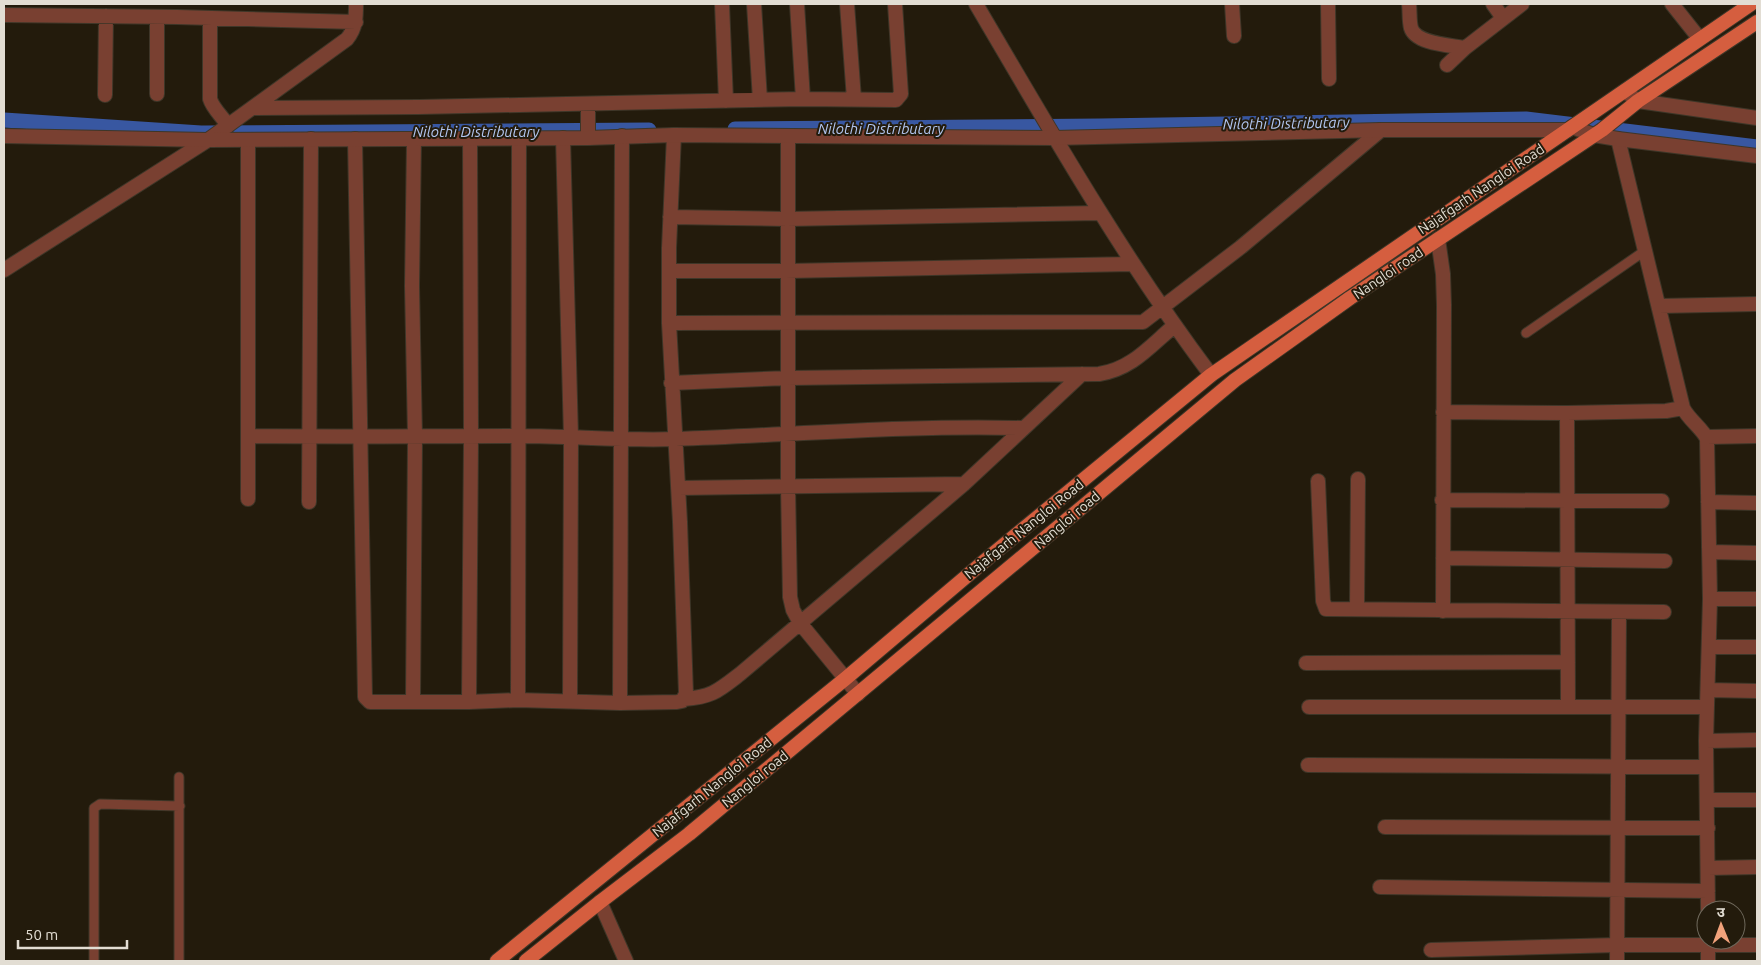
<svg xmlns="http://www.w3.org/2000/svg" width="1761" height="965" font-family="Ubuntu,'Noto Sans Devanagari',sans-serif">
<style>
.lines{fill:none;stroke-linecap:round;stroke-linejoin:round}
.canal{stroke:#3857a1;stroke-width:15}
.service-casing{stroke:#3e3628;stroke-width:11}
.minor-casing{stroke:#3e3628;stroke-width:16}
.tertiary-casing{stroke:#3e3628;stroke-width:16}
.primary-casing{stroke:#3e3628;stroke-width:16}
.service{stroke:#794031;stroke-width:9}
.minor{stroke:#794031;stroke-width:14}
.tertiary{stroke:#794031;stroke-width:14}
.primary{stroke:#d55e3f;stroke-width:14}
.labels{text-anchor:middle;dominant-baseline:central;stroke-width:4;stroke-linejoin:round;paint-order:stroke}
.street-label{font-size:14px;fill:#e2ddd3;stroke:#231b0c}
.water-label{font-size:15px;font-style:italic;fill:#b1c5ee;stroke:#231b0c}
</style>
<rect width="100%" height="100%" fill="#231b0c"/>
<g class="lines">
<path class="canal" d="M4,120L201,133L649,130
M735,129L1100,126L1526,119L1757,147"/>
<defs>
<path id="service" d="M1526,333L1646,250
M179,777V961
M94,961V808L100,804L180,806"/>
<path id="minor" d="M722,4L726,101
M754,4L760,100
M797,4L803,99
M847,4L854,99
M976,4C1050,130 1123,258 1211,375
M1232,4L1234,36
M1328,4L1329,79
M1409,4C1410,12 1409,20 1411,28C1416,44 1450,45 1465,48
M1493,4L1503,18
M1672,4L1699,38
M4,15L177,17L356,22
M157,17V94
M210,18V99C213,109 223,117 228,126
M1447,65L1465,48L1522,4
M105,95L106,16
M588,104V138
M253,108L419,107L803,99L896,100L901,94L895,4
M788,137V486L790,597L793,610L800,623L858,694
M563,138L571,437L570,701
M355,139L365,697L370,702H469L518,700L620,703L677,702L682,701L686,694L680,522L669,323V248L674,135
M1618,139L1683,408C1689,420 1703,429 1707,439L1710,599L1706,741L1708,910
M248,140V499
M670,217L787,219L1099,213
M1438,239L1443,274L1444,305L1443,611
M4,270L208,140L347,39C356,28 356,17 356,4
M669,271H787L1133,264
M1659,306L1757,304
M669,323L1143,322L1241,247L1381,130
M671,383L788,378L1099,374C1132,369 1150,346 1174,326
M1443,412L1567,413L1666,411L1683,408
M1567,413L1568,707
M248,436C339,437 429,436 520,436C572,436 624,441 676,439C791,435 906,425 1022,428
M1707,437L1757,436
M1318,481L1323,601L1326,609L1664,612
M678,488L964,484
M1442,500L1662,501
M309,502L311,139
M1708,502L1757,503
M1710,552L1757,553
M1443,558L1665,561
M1710,599H1757
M1357,609L1358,479
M1709,647H1757
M1306,663L1568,662
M1708,690L1757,691
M684,699C712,697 718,691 740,674L964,484L1082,374
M518,700L519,137
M413,702L415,437L412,286L414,139
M469,702L471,437L470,138
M620,703L622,136
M1309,707H1707
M1706,741L1757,740
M1308,765L1706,767
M1707,800H1757
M1385,827L1708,828
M1708,868L1757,867
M1380,887L1708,891
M600,902L626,961
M1708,940V961
M1431,950L1617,945H1757
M1617,961L1619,612"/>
<path id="tertiary" d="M1625,91L1638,101L1757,118
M1572,127L1594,135L1618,139L1757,156
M4,136L208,140L588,138L674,135L1054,138L1381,130H1568"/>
<path id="primary" d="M497,961L845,679L994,553L1211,375L1751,4
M526,961L600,902L689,834L1235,380L1350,298L1602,130L1638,101L1757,22"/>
</defs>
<use href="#service" class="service-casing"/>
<use href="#minor" class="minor-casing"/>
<use href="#tertiary" class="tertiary-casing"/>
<use href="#primary" class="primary-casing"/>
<use href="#service" class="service"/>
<use href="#minor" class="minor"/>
<use href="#tertiary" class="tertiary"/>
<use href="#primary" class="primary"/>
</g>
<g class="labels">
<g class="street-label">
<text transform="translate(1481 189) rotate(-34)">Najafgarh Nangloi Road</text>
<text transform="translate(1388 273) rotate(-34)">Nangloi road</text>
<text transform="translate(1067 520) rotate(-40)">Nangloi road</text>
<text transform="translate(1024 529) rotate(-39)">Najafgarh Nangloi Road</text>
<text transform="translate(755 779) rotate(-39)">Nangloi road</text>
<text transform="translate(712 787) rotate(-39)">Najafgarh Nangloi Road</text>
</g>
<g class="water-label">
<text transform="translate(1286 123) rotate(-1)">Nilothi Distributary</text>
<text x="881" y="128">Nilothi Distributary</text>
<text x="476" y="131">Nilothi Distributary</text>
</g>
</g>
<rect width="1761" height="965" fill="none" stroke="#e2ddd3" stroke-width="10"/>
<g transform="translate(1721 925) rotate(359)"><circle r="24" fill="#231b0c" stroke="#6f695c"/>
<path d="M0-4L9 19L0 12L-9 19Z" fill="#f1a27b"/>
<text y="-8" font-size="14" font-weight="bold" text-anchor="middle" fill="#e2ddd3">उ</text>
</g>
<path d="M18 940v8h109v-8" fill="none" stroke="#e2ddd3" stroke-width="2.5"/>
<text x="25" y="940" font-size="15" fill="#e2ddd3" stroke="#231b0c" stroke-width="4" paint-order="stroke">50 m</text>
</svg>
